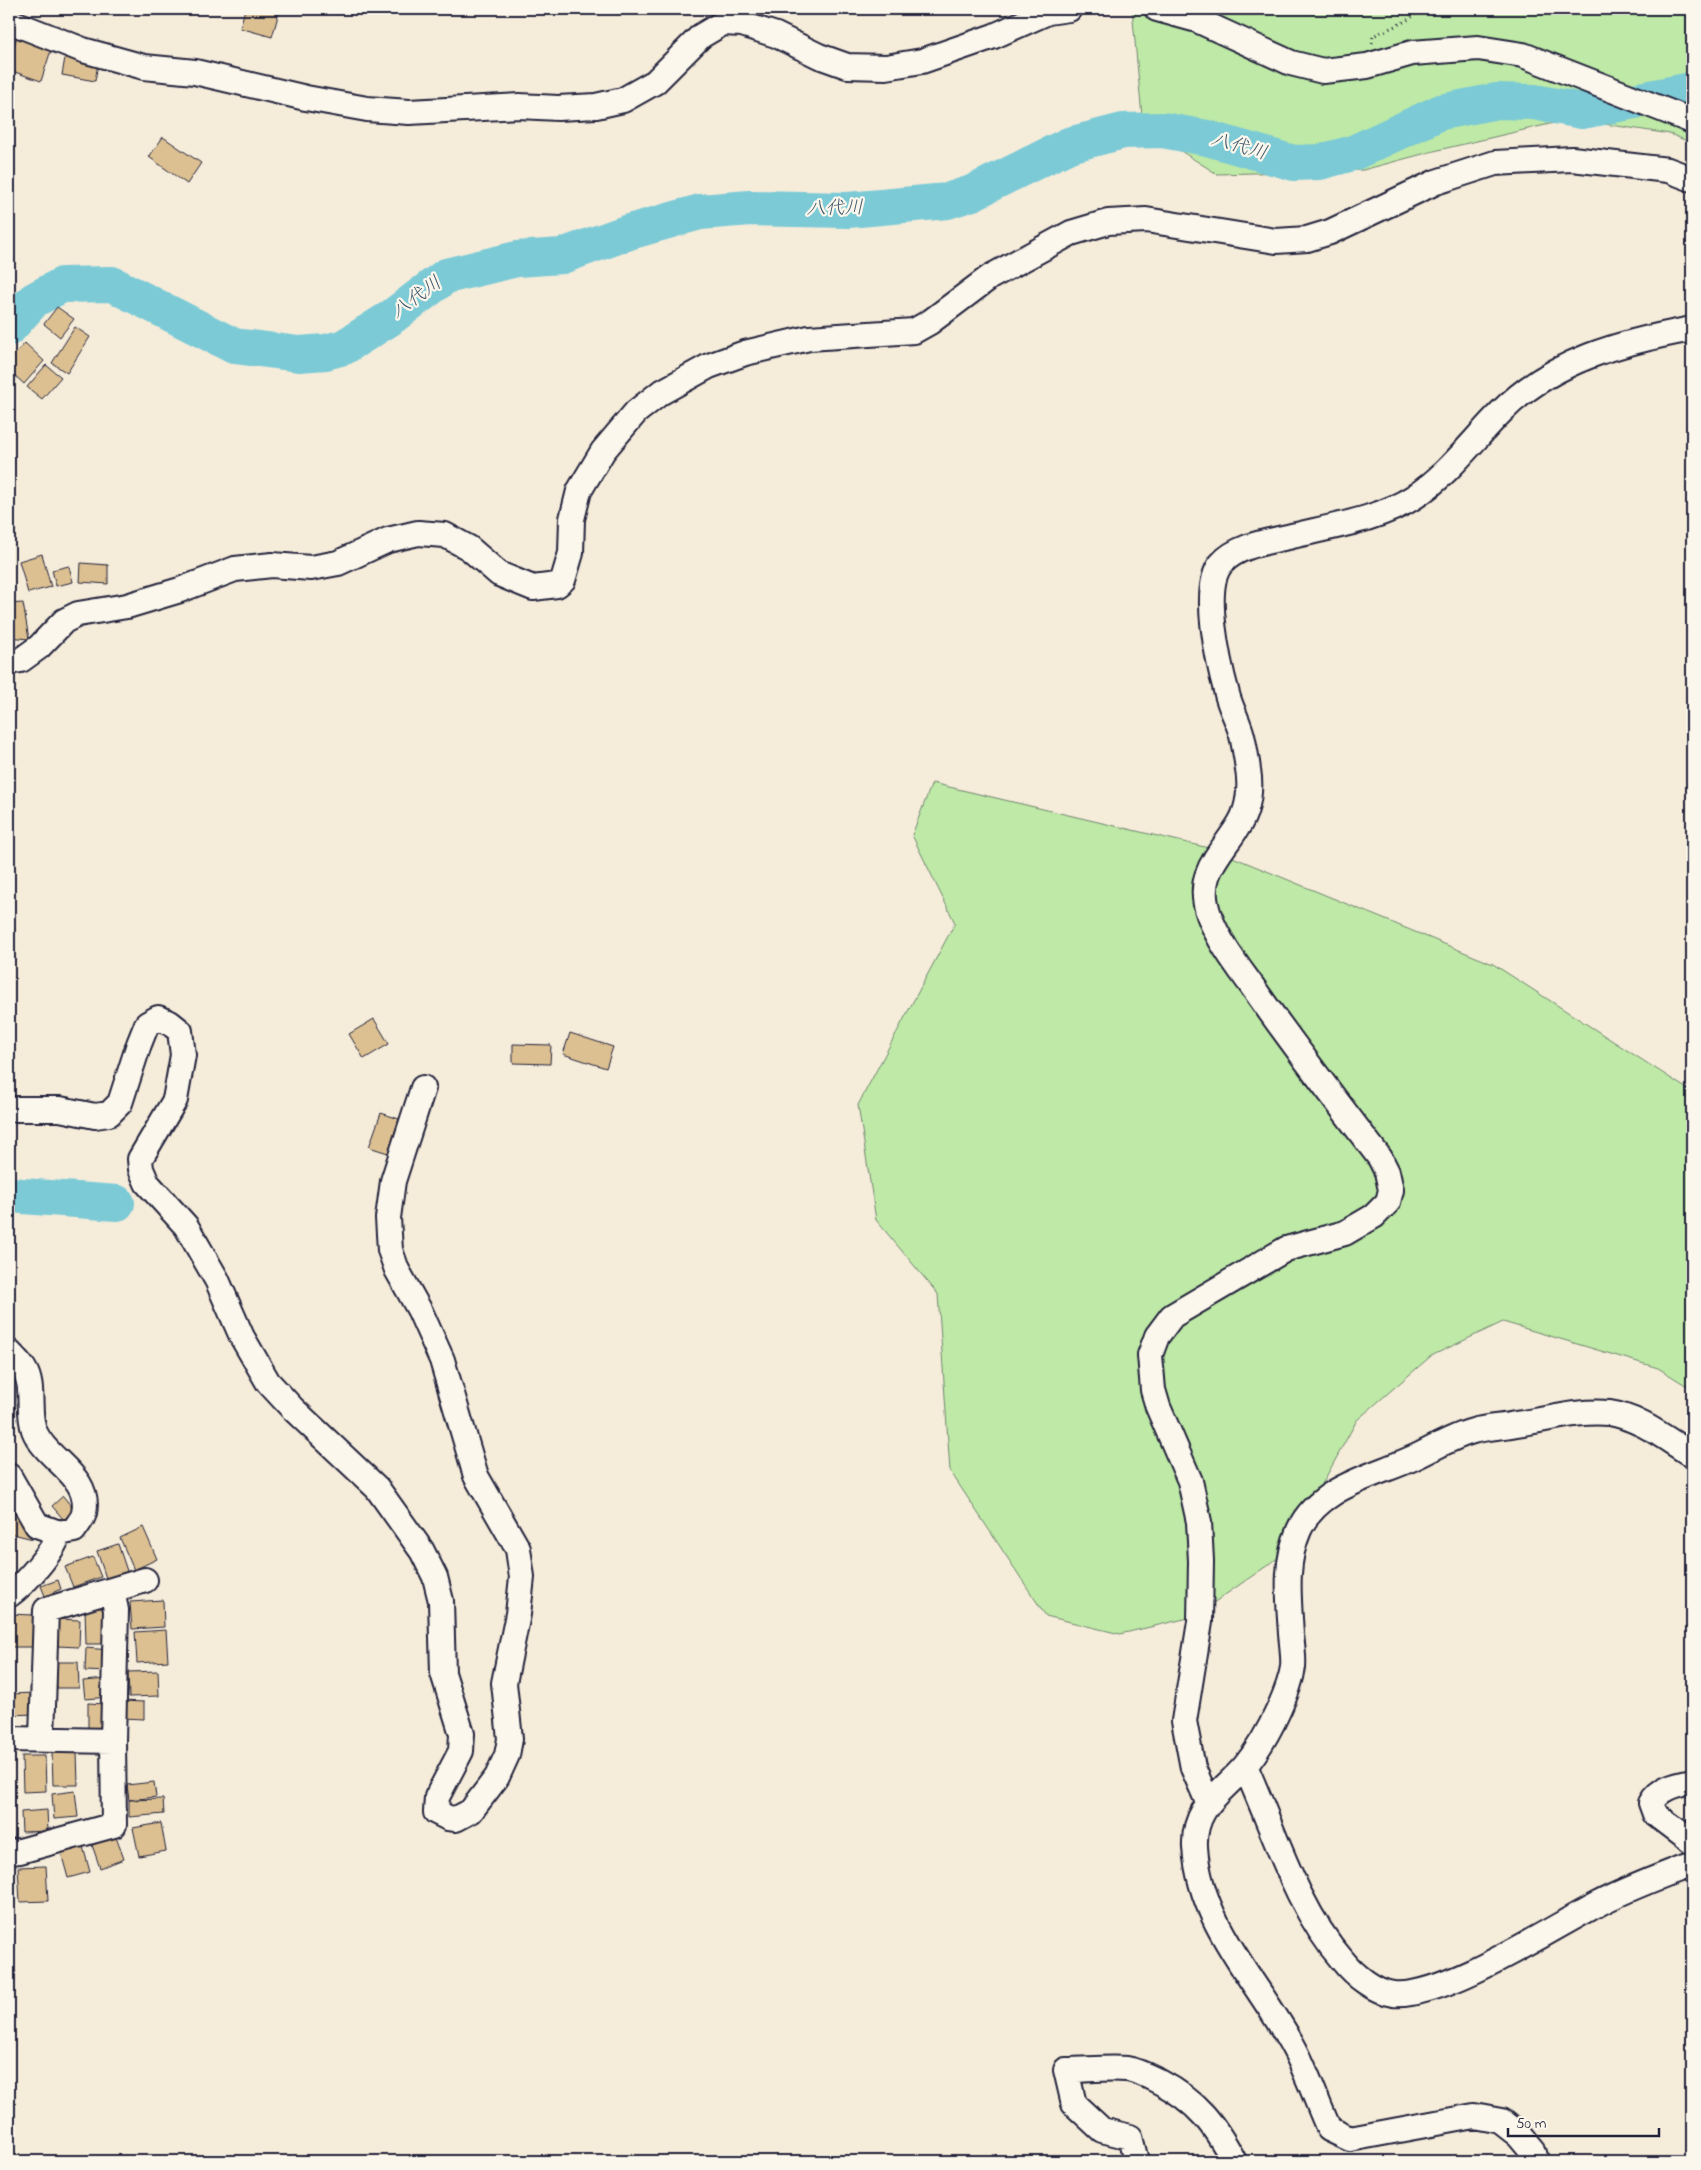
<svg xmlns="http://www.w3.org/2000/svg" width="1701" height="2170" font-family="'Indie Flower','Klee One',sans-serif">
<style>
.green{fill:#bee9a6;stroke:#708670}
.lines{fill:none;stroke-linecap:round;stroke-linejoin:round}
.river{stroke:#7bcad6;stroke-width:36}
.building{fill:#dcc091;stroke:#22223b}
.minor-casing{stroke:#22223b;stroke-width:28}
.path{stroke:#22223b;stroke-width:3;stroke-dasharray:1 4;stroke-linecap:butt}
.minor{stroke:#fbf7ec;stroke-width:24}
.labels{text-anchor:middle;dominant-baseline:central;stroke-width:4.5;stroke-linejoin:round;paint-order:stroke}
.water-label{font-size:19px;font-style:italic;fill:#3d546a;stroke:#fbf7ec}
</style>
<rect width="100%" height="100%" fill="#f5ecda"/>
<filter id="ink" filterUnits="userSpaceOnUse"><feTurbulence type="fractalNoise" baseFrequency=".02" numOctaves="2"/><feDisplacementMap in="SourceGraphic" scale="10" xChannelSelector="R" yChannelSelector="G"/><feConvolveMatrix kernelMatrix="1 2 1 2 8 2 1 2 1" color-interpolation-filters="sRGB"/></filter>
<g filter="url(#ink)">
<path class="green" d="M1132,9H1692V143L1670,134L1571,119L1434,151L1363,170L1217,174L1143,127Z
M932,783L1213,849L1493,964L1692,1092V1389L1658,1368L1503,1322L1431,1356L1357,1420L1284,1554L1193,1617L1120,1634L1046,1616L950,1471L938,1294L876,1220L858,1105L955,923L912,835Z"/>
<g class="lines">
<path class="river" d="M9,328L34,300L62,285L112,284L234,346L299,354L326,352L344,347L389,319L446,276L517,259L562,256L629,232L700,212L750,208L848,210L947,201L972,193L1069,145L1123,131L1162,130L1207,138L1294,163L1320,162L1353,153L1441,112L1497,101L1534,102L1582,111L1692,90
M9,1195L117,1203"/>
</g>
<path class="building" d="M245,9H280L272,37L240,28Z
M17,36L52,47L41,81L9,70V62Z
M66,52L99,58L95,81L62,75Z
M163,137L201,163L187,184L149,157Z
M57,307L74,319L60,337L44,324Z
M75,327L90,337L67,373L52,363Z
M25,343L44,361L24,384L9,370V361Z
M46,365L61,377L42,399L27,387Z
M42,554L51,587L28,593L19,561Z
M81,563L108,565V584L80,582Z
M69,566L73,582L56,586L52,570Z
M23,603L29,639L9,637V604Z
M374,1019L389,1044L364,1059L349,1034Z
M570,1033L613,1047L606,1068L563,1054Z
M513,1044L551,1045L550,1064L513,1063Z
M381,1113L399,1119L388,1153L369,1147Z
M63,1496L75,1511L64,1520L52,1506Z
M9,1506L24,1510L33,1539L9,1533Z
M143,1527L157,1559L134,1570L120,1538Z
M118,1544L128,1574L107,1581L97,1551Z
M93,1557L101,1577L73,1587L65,1567Z
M58,1580L61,1589L45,1596L41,1586Z
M163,1600L164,1627L132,1629L130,1602Z
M85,1608H107L108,1644H86Z
M9,1614L33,1615V1647H9Z
M58,1619L80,1620L79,1647L57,1646Z
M166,1630L168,1661L137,1663L135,1632Z
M86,1648L109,1650L108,1672L85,1671Z
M56,1662H78L79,1688H57Z
M158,1671L159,1696L129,1697L128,1672Z
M107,1679L109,1697L85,1699L83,1681Z
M36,1693V1714L9,1715V1694Z
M123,1701L144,1702V1719L122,1718Z
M88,1703L105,1704V1730H88Z
M52,1752H77L78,1785H53Z
M22,1756H45L46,1791L23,1792Z
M154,1782L156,1797L129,1800L127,1785Z
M75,1791L78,1817L54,1819L52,1794Z
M163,1799L164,1814L129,1817V1800Z
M47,1810L48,1831L22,1832L21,1812Z
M161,1823L166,1851L139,1856L133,1828Z
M116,1837L124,1859L100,1868L92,1845Z
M82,1843L90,1872L68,1878L60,1849Z
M46,1866L48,1901L20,1902L18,1867Z"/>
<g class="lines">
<defs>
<path id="minor" d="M1157,9L1197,20L1291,63L1323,71L1367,66L1412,53L1478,48L1523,55L1692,121
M9,21L83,50L144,67L195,72L306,98L367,109L409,112L519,106L558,108L596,106L623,100L655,82L701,36L723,23L742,24L776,35L819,56L847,66L886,67L922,61L994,36L1048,12L1069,9
M9,662L21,660L39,647L64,621L78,614L127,606L180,590L235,569L272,565L311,568L338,563L388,540L418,533L445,535L469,548L499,574L533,588L557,585L563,580L571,553L572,519L579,491L603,451L636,412L660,393L709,366L745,353L809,338L914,331L930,322L990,277L1071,233L1108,222L1146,220L1276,241L1307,239L1330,232L1436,182L1495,163L1572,159L1668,170L1692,179
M9,1109H60L95,1116L109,1114L120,1103L139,1044L147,1024L158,1018L170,1023L180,1031L183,1055L175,1100L140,1159L141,1169L147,1183L186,1226L217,1280L242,1337L268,1382L292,1408L377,1488L422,1551L435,1577L441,1601L443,1673L462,1734L461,1751L437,1797L436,1812L448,1818L456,1819L471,1811L497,1777L507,1755L510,1739L504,1683L518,1614L522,1577L518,1549L476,1476L442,1360L420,1311L397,1270L390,1250L388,1218L393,1181L423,1088
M9,1352C14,1357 20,1363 24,1369C35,1386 27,1411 34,1430C46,1461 92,1475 84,1513C83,1519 77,1525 74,1530L59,1533L37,1525L9,1476
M9,1595C25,1584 54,1551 59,1533
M42,1738L46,1610L145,1580
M9,1739L113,1741
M1245,1766C1275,1832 1295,1906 1343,1961C1354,1975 1375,1992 1393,1994C1442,1999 1550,1929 1596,1905C1622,1891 1651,1880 1679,1869L1692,1865
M1692,1781C1676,1784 1659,1788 1651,1803L1655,1814L1692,1842
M1208,1802L1193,1768L1184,1721L1200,1622L1201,1561L1199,1522L1190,1481L1158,1407L1153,1390L1150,1355L1157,1336L1172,1316L1286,1249L1345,1233L1374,1216L1388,1202L1391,1190L1387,1172L1380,1158C1338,1103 1296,1049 1257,993C1240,969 1219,943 1209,915C1194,873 1221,855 1240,823C1249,808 1251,786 1248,770C1247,760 1245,750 1243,740C1240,724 1231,710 1227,694C1219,665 1201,588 1221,564C1236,546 1266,542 1288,537C1328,527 1379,520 1414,497C1448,475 1473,440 1501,412C1552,360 1622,342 1692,329
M9,1852L20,1851L114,1825L113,1741L116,1610L112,1590
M1136,2161L1130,2137L1102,2130L1074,2104L1066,2070C1086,2070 1108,2067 1127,2069C1139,2071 1150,2077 1160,2082C1198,2102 1214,2124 1234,2161
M1536,2161L1534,2153L1519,2135L1501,2121L1474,2116L1350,2139L1329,2129C1317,2103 1308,2074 1294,2048C1259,1982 1200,1926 1195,1847C1193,1806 1222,1793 1245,1766C1259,1749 1270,1729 1279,1709C1285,1695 1291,1682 1293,1667C1294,1657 1292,1645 1291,1634C1289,1599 1284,1564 1299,1530C1318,1487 1374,1476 1413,1458C1433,1449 1451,1437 1473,1431C1487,1427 1502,1427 1516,1424C1548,1420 1577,1410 1609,1413C1639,1417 1666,1439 1692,1455"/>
</defs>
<use href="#minor" class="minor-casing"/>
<path class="path" d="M1372,43L1373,36L1404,22L1425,9"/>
<use href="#minor" class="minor"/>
</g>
</g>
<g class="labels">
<g class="water-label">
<text transform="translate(1239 147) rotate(16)">八代川</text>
<text transform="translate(835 209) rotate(-1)">八代川</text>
<text transform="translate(417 298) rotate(-36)">八代川</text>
</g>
</g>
<rect width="1701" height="2170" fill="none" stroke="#fbf7ec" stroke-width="30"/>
<rect x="15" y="15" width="1671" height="2140" fill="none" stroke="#22223b" stroke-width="2" filter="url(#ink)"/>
<path d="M1508 2128v8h151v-8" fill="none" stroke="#22223b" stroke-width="2.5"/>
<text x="1516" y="2128" font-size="15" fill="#22223b" stroke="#fbf7ec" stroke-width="4" paint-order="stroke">50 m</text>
</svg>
